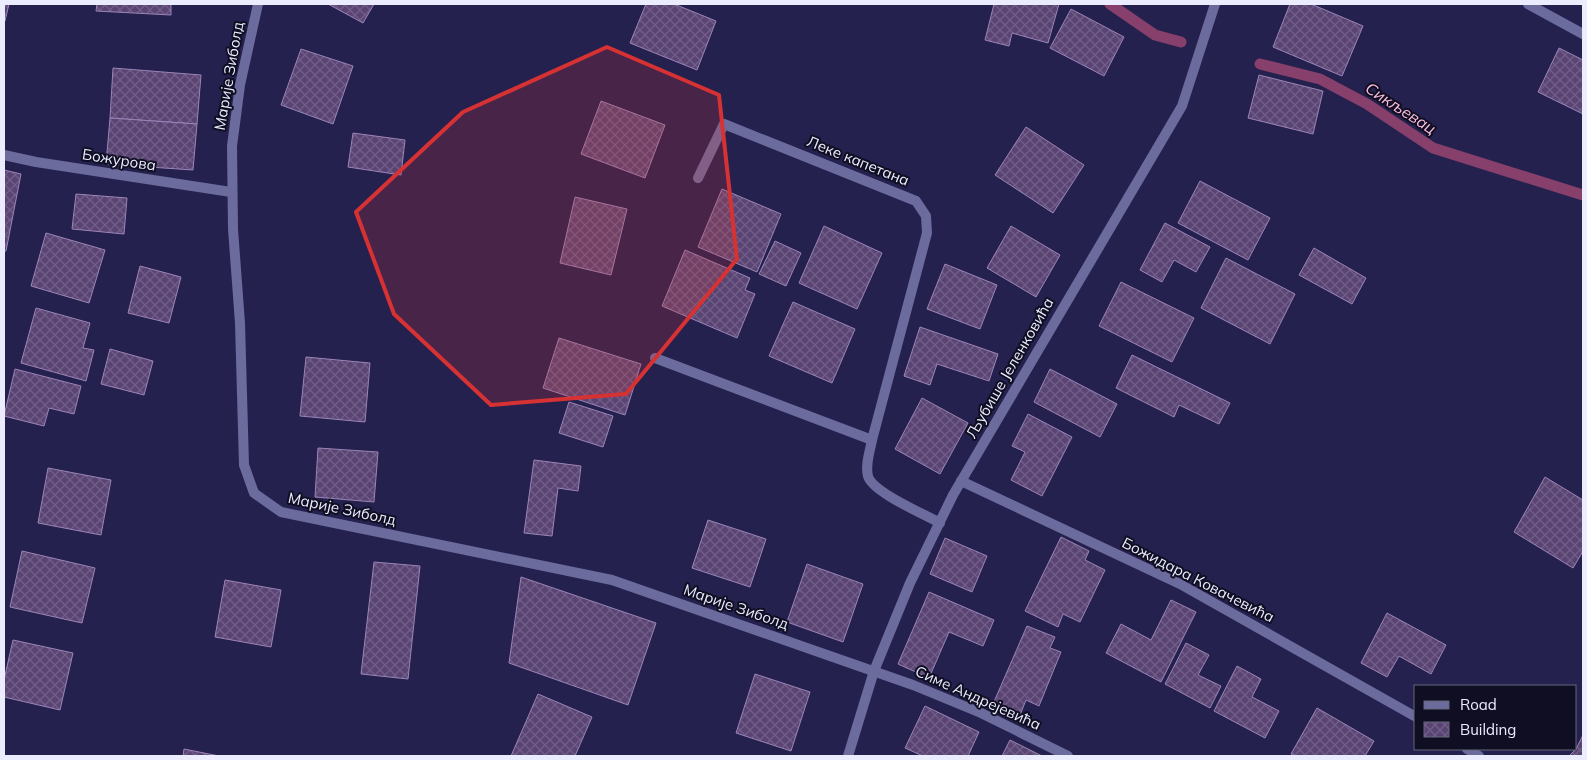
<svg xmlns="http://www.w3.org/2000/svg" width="1587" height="760" viewBox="0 0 1587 760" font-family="Mulish,sans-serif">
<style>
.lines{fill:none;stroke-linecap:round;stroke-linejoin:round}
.stream{stroke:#86406b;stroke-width:11}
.building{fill:url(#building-cross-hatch);stroke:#9b84b9}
.street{stroke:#6c6b9d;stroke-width:10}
.marked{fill:#d73233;fill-opacity:0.2;stroke:#d73233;stroke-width:4;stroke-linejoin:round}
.labels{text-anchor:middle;stroke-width:4;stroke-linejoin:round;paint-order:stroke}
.street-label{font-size:15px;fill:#ebecfe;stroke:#0f0e22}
.water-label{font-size:16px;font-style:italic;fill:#fdbee1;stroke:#0f0e22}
</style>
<defs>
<pattern id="building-cross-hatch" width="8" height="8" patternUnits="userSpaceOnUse" patternTransform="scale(1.25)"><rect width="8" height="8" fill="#5a4473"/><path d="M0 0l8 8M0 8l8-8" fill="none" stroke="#725f88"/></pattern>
</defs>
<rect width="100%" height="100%" fill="#25214e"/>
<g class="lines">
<!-- stream -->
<g class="stream">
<polyline points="1110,4 1155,35 1181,42"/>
<polyline points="1260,64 1320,79 1367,104 1433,148 1583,195"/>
</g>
</g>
<!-- building -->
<g class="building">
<polygon points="4,4 9,4 5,21 4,20"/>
<polygon points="97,4 171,4 171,15 96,11"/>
<polygon points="328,4 374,4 363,23"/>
<polygon points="646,4 674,4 716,21 697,70 630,43"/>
<polygon points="994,4 1059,4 1048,43 1012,33 1009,46 985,40"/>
<polygon points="1290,4 1311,4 1363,26 1342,76 1273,47"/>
<polygon points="1071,9 1124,37 1104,76 1050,48"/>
<polygon points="1559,48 1583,60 1583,114 1538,92"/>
<polygon points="301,49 353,66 333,124 281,105"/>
<polygon points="113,68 201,75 197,124 110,118"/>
<polygon points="1259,75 1323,91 1313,134 1248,118"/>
<polygon points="601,101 665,125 645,178 581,154"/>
<polygon points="110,118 197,124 193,170 106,164"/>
<polygon points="1026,127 1084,165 1053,213 995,175"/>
<polygon points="353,133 405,140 401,175 348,167"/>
<polygon points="4,170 21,174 6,251 4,251"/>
<polygon points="1200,181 1270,218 1248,260 1178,223"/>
<polygon points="722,189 781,214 757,272 698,247"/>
<polygon points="76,194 127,198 124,234 72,229"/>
<polygon points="575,197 627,209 611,275 560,263"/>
<polygon points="1165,223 1210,247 1196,272 1174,260 1162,282 1140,270"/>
<polygon points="824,226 882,253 857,309 799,283"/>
<polygon points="1011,226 1060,255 1036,297 987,268"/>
<polygon points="46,233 105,250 89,303 31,286"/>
<polygon points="775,241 801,253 786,286 759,274"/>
<polygon points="1314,248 1366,278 1352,304 1299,275"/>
<polygon points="685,250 750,278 745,290 755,294 737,338 662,306"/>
<polygon points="1226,258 1295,294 1270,344 1201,308"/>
<polygon points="945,264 997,285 980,329 927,309"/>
<polygon points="140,266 181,277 169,323 128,313"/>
<polygon points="1121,282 1194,318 1172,362 1099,326"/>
<polygon points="793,302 855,329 832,383 769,356"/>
<polygon points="36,308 90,323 83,348 94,350 86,381 21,363"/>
<polygon points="920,327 998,354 989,381 937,364 930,385 904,376"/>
<polygon points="559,338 641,364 625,415 543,388"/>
<polygon points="110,349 153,361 144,395 101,384"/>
<polygon points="1132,355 1230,403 1219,424 1179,405 1174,417 1116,388"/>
<polygon points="306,357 370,363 365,422 300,416"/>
<polygon points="15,369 81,386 74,414 49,408 44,426 4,416"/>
<polygon points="1050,369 1117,404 1100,437 1034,402"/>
<polygon points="922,398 968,423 940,474 895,449"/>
<polygon points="569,402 613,416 603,447 559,433"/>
<polygon points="1028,414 1072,437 1042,496 1011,480 1025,452 1012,446"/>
<polygon points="318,448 378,452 374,502 315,497"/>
<polygon points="534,460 581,466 578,491 558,488 552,536 524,533"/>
<polygon points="48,468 111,480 101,535 38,523"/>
<polygon points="1545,477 1583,500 1583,551 1573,568 1514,532"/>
<polygon points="708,520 766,539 750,587 692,568"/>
<polygon points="1061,537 1089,551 1085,560 1105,570 1080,622 1063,614 1058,627 1025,611"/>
<polygon points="945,538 987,556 972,592 930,574"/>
<polygon points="22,551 95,568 82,623 10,607"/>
<polygon points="374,562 420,566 408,679 361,674"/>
<polygon points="807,564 863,584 843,642 787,622"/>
<polygon points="521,577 656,623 628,705 509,663"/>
<polygon points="225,580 281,590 271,647 215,637"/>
<polygon points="929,592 994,620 983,646 949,632 929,678 898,664"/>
<polygon points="1171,600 1196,612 1161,682 1106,653 1121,624 1151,640"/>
<polygon points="1387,613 1446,645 1431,674 1399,656 1387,677 1361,663"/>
<polygon points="1027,626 1055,637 1050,648 1061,652 1039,706 1026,700 1020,715 993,704"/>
<polygon points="13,640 73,653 60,710 4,697 4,680"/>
<polygon points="1186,643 1209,655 1198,675 1221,686 1210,708 1165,684"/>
<polygon points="1237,666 1261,679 1252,697 1279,711 1265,738 1214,711"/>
<polygon points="755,674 810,692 791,751 736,733"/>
<polygon points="538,694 592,717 575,756 511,756"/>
<polygon points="925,706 979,732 968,756 923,756 905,748"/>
<polygon points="1317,708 1374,741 1365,756 1295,756 1291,754"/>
<polygon points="1583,735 1583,756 1569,756 1576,749"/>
<polygon points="1010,740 1042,756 1002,756"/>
<polygon points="184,749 219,756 183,756"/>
</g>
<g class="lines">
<!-- street -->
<g class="street">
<polyline points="258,4 240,85 232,146 233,229 240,323 244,465 254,493 281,512 612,580 913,685 981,713 1068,756"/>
<polyline points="1528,4 1583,34"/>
<polyline points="4,155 36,162 231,192"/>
<path d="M 698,178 L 724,124 L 916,201 L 926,216 L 927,233 L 872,440 C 870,451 865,465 868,476 C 872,492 924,514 940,523"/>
<polyline points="655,358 872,440"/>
<polyline points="961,481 1180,584 1416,717"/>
<polyline points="1467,749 1479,756"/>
<polyline points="848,756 874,671 910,583 953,495 1182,106 1215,4"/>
</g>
</g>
<!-- marked area -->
<path class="marked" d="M 607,47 L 719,95 L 737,259 L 626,394 L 491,405 L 394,314 L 356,212 L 463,112 Z"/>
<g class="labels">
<!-- street labels -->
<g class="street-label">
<text transform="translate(229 76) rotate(-80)" y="5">Марије Зиболд</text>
<text transform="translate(119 160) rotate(9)" y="5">Божурова</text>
<text transform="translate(858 161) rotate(22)" y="5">Леке капетана</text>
<text transform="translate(1010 368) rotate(-60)" y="5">Љубише Јеленковића</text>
<text transform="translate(342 509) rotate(12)" y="5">Марије Зиболд</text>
<text transform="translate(1198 580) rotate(27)" y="5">Божидара Ковачевића</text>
<text transform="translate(736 607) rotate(19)" y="5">Марије Зиболд</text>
<text transform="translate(978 698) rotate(24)" y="5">Симе Андрејевића</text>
</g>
<!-- water labels -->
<g class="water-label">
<text transform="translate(1401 108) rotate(33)" y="6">Сикљевац</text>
</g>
</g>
<!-- border -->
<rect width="1587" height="760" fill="none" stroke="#ebecfe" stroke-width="10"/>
<!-- legend -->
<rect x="1414" y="685" width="162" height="65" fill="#0f0e22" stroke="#67677a"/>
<rect x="1424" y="701" width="25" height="8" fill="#6c6b9d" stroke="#67677a"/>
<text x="1460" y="710" font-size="15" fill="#ebecfe">Road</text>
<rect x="1424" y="722" width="25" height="15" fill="url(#building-cross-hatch)" stroke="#67677a"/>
<text x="1460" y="735" font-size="15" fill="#ebecfe">Building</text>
</svg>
